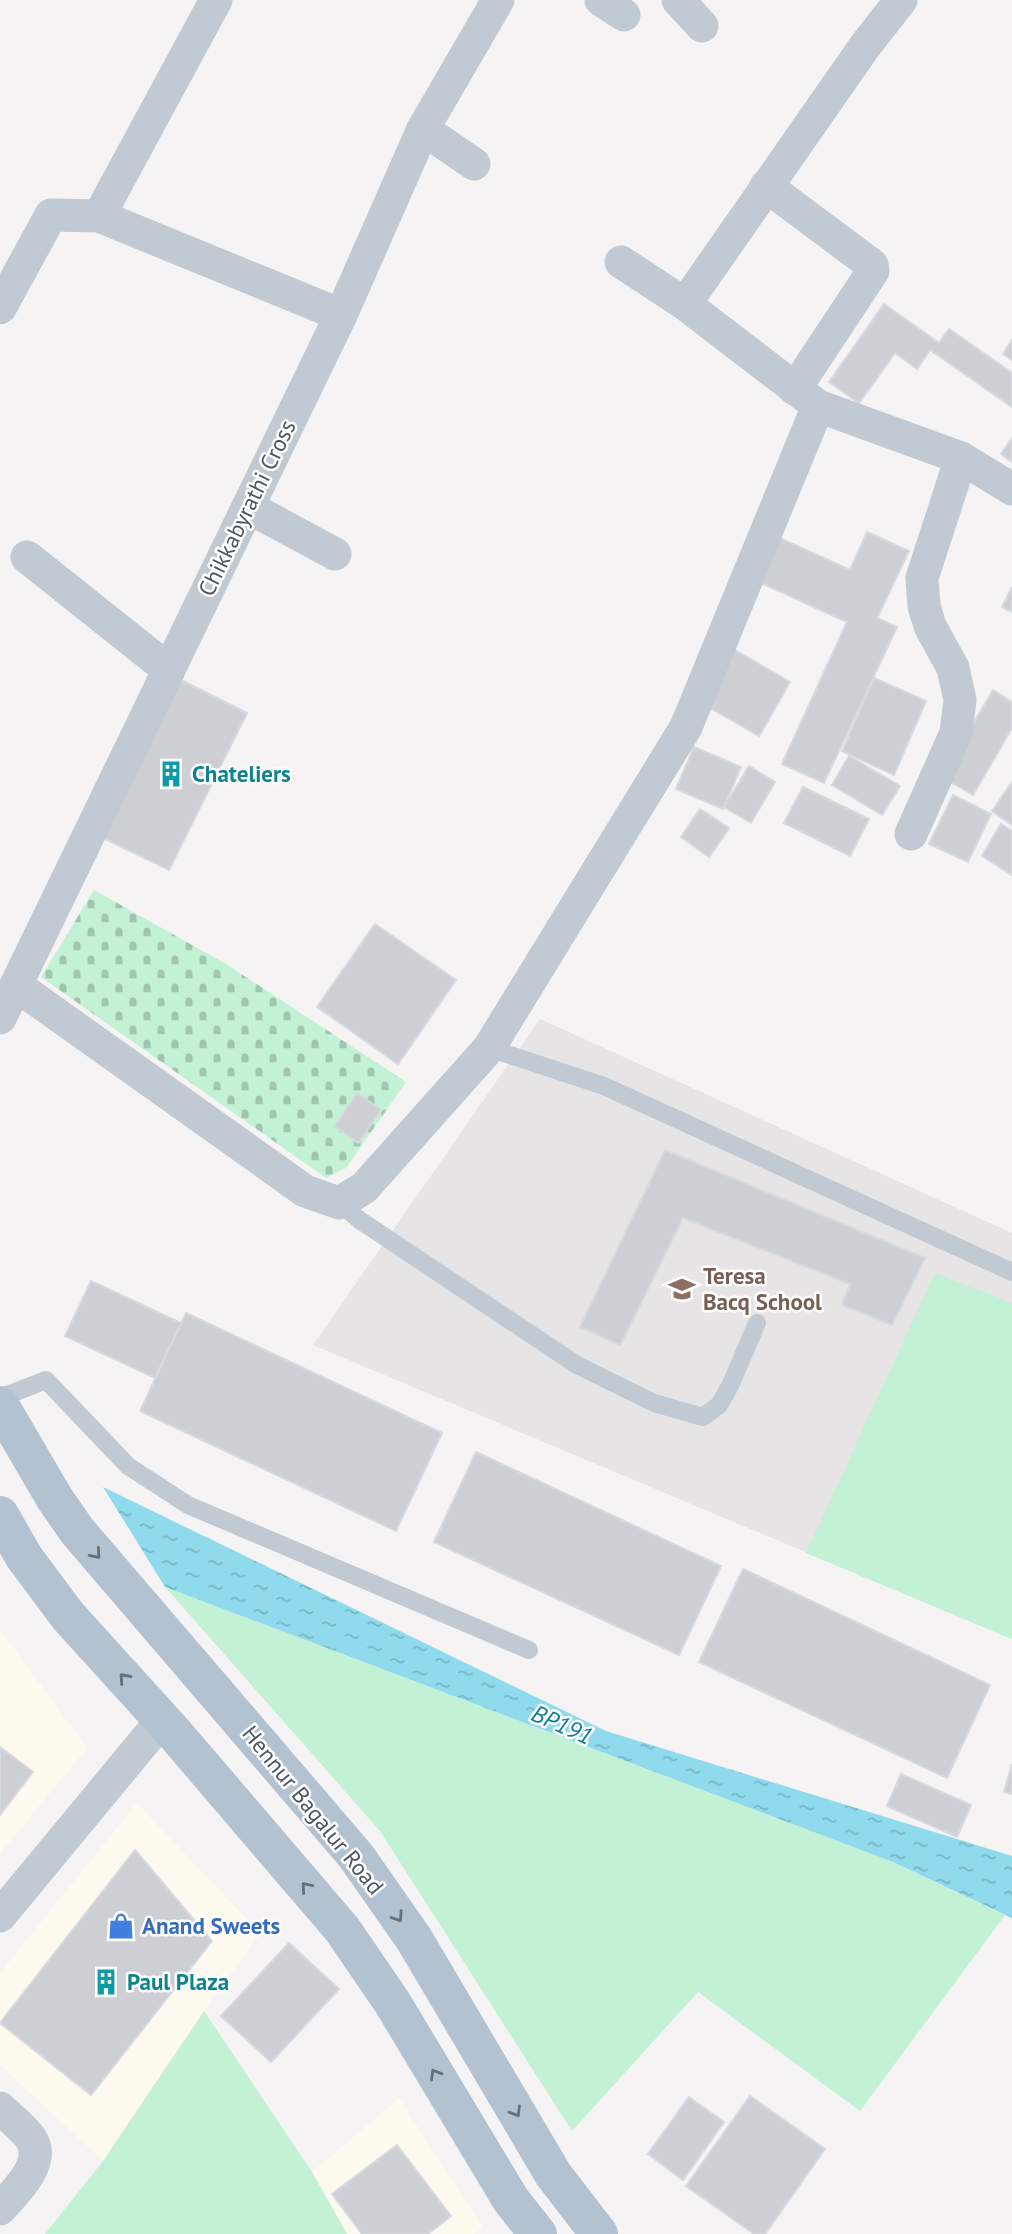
<svg xmlns="http://www.w3.org/2000/svg" width="1012" height="2234" viewBox="0 0 1012 2234" font-family="'PT Sans',sans-serif">
<style>
.commercial{fill:#fdf9ef}
.education{fill:#e6e4e5}
.green{fill:#c3f1d5}
.cemetery{fill:url(#cemetery-stones)}
.water{fill:url(#water-ripples)}
.building{fill:#cdcfd5;stroke:#d7d9de;stroke-width:2}
.lines{fill:none;stroke-linecap:round;stroke-linejoin:round}
.lane{stroke:#c1cad2;stroke-width:18}
.street{stroke:#c1cad2;stroke-width:33}
.primary{stroke:#b3c2d1;stroke-width:38}
.oneway{stroke:#64717d}
.labels{text-anchor:middle;stroke-width:5;stroke-linejoin:round;paint-order:stroke}
.street-label{font-size:23px;fill:#4a5661;stroke:#fff}
.culture-label{font-size:23px;font-weight:bold;fill:#0d838f;stroke:#fff;text-anchor:start}
.education-label{font-size:23px;font-weight:bold;fill:#785e54;stroke:#fff;text-anchor:start}
.shop-label{font-size:23px;font-weight:bold;fill:#366cbe;stroke:#fff;text-anchor:start}
.water-label{font-size:24px;font-style:italic;fill:#0c7c9b;stroke:#fff}
</style>
<defs>
<pattern id="cemetery-stones" width="16" height="16" patternUnits="userSpaceOnUse" patternTransform="scale(1.75)"><rect width="16" height="16" fill="#c3f1d5"/><path d="M2 7V4a2 2 0 0 1 4 0v3zM10 15v-3a2 2 0 0 1 4 0v3z" fill="#a0c6b0"/></pattern>
<pattern id="water-ripples" width="26" height="14" patternUnits="userSpaceOnUse" patternTransform="scale(1.75)"><rect width="26" height="14" fill="#90daee"/><path d="M2 4q2-2 4 0t4 0M15 11q2-2 4 0t4 0" fill="none" stroke="#78b4c4"/></pattern>
</defs>
<rect width="100%" height="100%" fill="#f5f3f3"/>
<!-- commercial -->
<g class="commercial">
<polygon points="0,1629 87,1748 0,1854"/>
<polygon points="137,1803 260,1933 204,2011 103,2161 0,2065 0,1973"/>
<polygon points="399,2098 483,2227 475,2234 347,2234 312,2172"/>
</g>
<!-- education -->
<polygon class="education" points="540,1019 1012,1233 1012,1639 313,1345"/>
<!-- green -->
<g class="green">
<polygon points="935,1273 1012,1303 1012,1639 806,1553"/>
<polygon points="165,1587 893,1862 1005,1915 860,2111 698,1992 572,2131 380,1831"/>
<polygon points="204,2011 312,2172 347,2234 45,2234 103,2161"/>
</g>
<!-- cemetery -->
<polygon class="cemetery" points="94,890 226,964 406,1082 346,1168 326,1178 41,977"/>
<!-- water -->
<polygon class="water" points="103,1487 606,1731 1012,1856 1012,1918 893,1862 165,1587"/>
<!-- building -->
<g class="building">
<polygon points="884,304 939,343 949,329 1012,373 1012,407 930,350 917,369 895,353 859,403 829,382"/>
<polygon points="1012,340 1012,360 1003,354"/>
<polygon points="1012,438 1012,462 1001,454"/>
<polygon points="867,532 909,551 877,618 897,627 824,783 782,764 847,622 759,582 780,538 850,570"/>
<polygon points="1012,587 1012,612 1002,607"/>
<polygon points="735,650 790,682 759,736 703,704"/>
<polygon points="173,676 247,713 169,870 95,834"/>
<polygon points="874,678 926,701 894,775 842,751"/>
<polygon points="993,690 1012,702 1012,728 973,795 942,777"/>
<polygon points="694,747 741,767 723,809 676,789"/>
<polygon points="849,756 900,786 882,815 832,785"/>
<polygon points="749,766 775,782 751,823 724,807"/>
<polygon points="1012,782 1012,825 992,811"/>
<polygon points="803,787 869,819 850,856 784,823"/>
<polygon points="953,795 991,814 968,862 929,844"/>
<polygon points="700,809 729,828 709,857 681,837"/>
<polygon points="1001,824 1012,831 1012,875 982,856"/>
<polygon points="375,924 456,980 398,1064 317,1007"/>
<polygon points="357,1093 381,1110 358,1143 335,1126"/>
<polygon points="665,1150 925,1258 892,1325 842,1305 850,1284 683,1218 620,1345 580,1327"/>
<polygon points="91,1281 181,1323 155,1378 65,1336"/>
<polygon points="186,1313 442,1433 396,1531 140,1411"/>
<polygon points="476,1452 721,1566 679,1655 434,1542"/>
<polygon points="743,1569 990,1685 947,1778 699,1662"/>
<polygon points="0,1747 33,1772 0,1815"/>
<polygon points="1012,1764 1012,1794 1004,1792"/>
<polygon points="901,1774 971,1805 957,1837 887,1806"/>
<polygon points="135,1850 212,1941 91,2095 0,2023"/>
<polygon points="289,1943 339,1989 271,2062 221,2016"/>
<polygon points="750,2096 825,2149 765,2234 754,2234 686,2186"/>
<polygon points="689,2097 724,2122 683,2180 648,2154"/>
<polygon points="397,2145 451,2216 428,2234 362,2234 332,2194"/>
</g>
<g class="lines">
<!-- lane -->
<g class="lane">
<polyline points="489,1048 604,1086 1012,1272"/>
<polyline points="339,1203 361,1221 577,1365 654,1403 703,1417 719,1405 730,1386 757,1323"/>
<polyline points="0,1398 46,1380 128,1466 188,1505 529,1650"/>
</g>
<!-- street -->
<g class="street">
<polyline points="601,0 624,15"/>
<polyline points="678,0 702,26"/>
<polyline points="423,129 474,164"/>
<polyline points="766,186 872,265 873,271 795,389"/>
<polyline points="99,216 216,0"/>
<polyline points="621,262 685,304"/>
<polyline points="0,308 51,215 99,216 341,315"/>
<polyline points="818,406 685,304 865,46 901,0"/>
<polyline points="248,507 335,554"/>
<polyline points="27,557 169,670"/>
<polyline points="911,834 956,733 960,700 953,668 930,626 924,606 922,578 961,458"/>
<polyline points="17,986 305,1191 339,1203 364,1188 489,1048 686,727 818,406 961,458 1012,489"/>
<polyline points="0,1018 341,315 423,129 498,0"/>
<polyline points="0,1916 162,1720"/>
<path d="M 0,2108 C 10,2118 24,2128 31,2139 C 47,2163 14,2193 0,2209"/>
</g>
<!-- primary -->
<g class="primary">
<polyline points="0,1405 55,1499 78,1532 356,1856 414,1939 553,2174 599,2234"/>
<polyline points="0,1515 24,1557 68,1616 176,1735 342,1929 392,2002 511,2200 538,2234"/>
</g>
</g>
<!-- one-way arrows -->
<defs><path id="oneway-chevron" d="M-2-3.5L2.5 0L-2 3.5" fill="none" stroke-width="1.6" stroke-linecap="round" stroke-linejoin="round" transform="scale(1.75)"/></defs>
<g class="oneway">
<use href="#oneway-chevron" transform="translate(96 1554) rotate(49)"/>
<use href="#oneway-chevron" transform="translate(124 1678) rotate(-132)"/>
<use href="#oneway-chevron" transform="translate(306 1887) rotate(-131)"/>
<use href="#oneway-chevron" transform="translate(398 1917) rotate(56)"/>
<use href="#oneway-chevron" transform="translate(435 2074) rotate(-121)"/>
<use href="#oneway-chevron" transform="translate(516 2112) rotate(59)"/>
</g>
<!-- icons -->
<defs>
<g id="building-bare" transform="scale(2.1)"><path d="M-4-6H4V6H1V3H-1V6H-4ZM-2.5-4.3h1.7v1.8h-1.7ZM.8-4.3h1.7v1.8H.8ZM-2.5-1h1.7V.8h-1.7ZM.8-1h1.7V.8H.8Z" fill="#0f9aa8" stroke="#fff" stroke-width="2.5" paint-order="stroke"/></g>
<g id="school-bare" transform="scale(2.1)"><path d="M0-5L7-2L0 1L-7-2ZM-4 1L0 2.5L4 1V4Q0 6-4 4Z" fill="#8d6e63" stroke="#fff" stroke-width="2.5" paint-order="stroke"/></g>
<g id="shop-bare" transform="scale(2.1)"><path d="M-5-2.5h2.3a2.7 3.5 0 0 1 5.4 0H5L5.5 6h-11ZM-1.5-2.5h3a1.5 2.3 0 0 0-3 0Z" fill="#3f7fe0" stroke="#fff" stroke-width="2.5" paint-order="stroke"/></g>
</defs>
<g fill-rule="evenodd">
<use href="#building-bare" x="171" y="774"/>
<use href="#school-bare" x="682" y="1289"/>
<use href="#shop-bare" x="121" y="1926"/>
<use href="#building-bare" x="106" y="1982"/>
</g>
<g class="labels">
<!-- street labels -->
<g class="street-label">
<text transform="translate(247 508) rotate(-64)" y="8">Chikkabyrathi Cross</text>
<text transform="translate(313 1810) rotate(51)" y="8">Hennur Bagalur Road</text>
</g>
<!-- culture labels -->
<g class="culture-label">
<text x="192" y="782">Chateliers</text>
<text x="127" y="1990">Paul Plaza</text>
</g>
<!-- education labels -->
<g class="education-label">
<text x="703" y="1284">Teresa<tspan x="703" dy="26">Bacq School</tspan></text>
</g>
<!-- shop labels -->
<g class="shop-label">
<text x="142" y="1934">Anand Sweets</text>
</g>
<!-- water labels -->
<g class="water-label">
<text transform="translate(562 1725) rotate(24)" y="8">BP191</text>
</g>
</g>
</svg>
